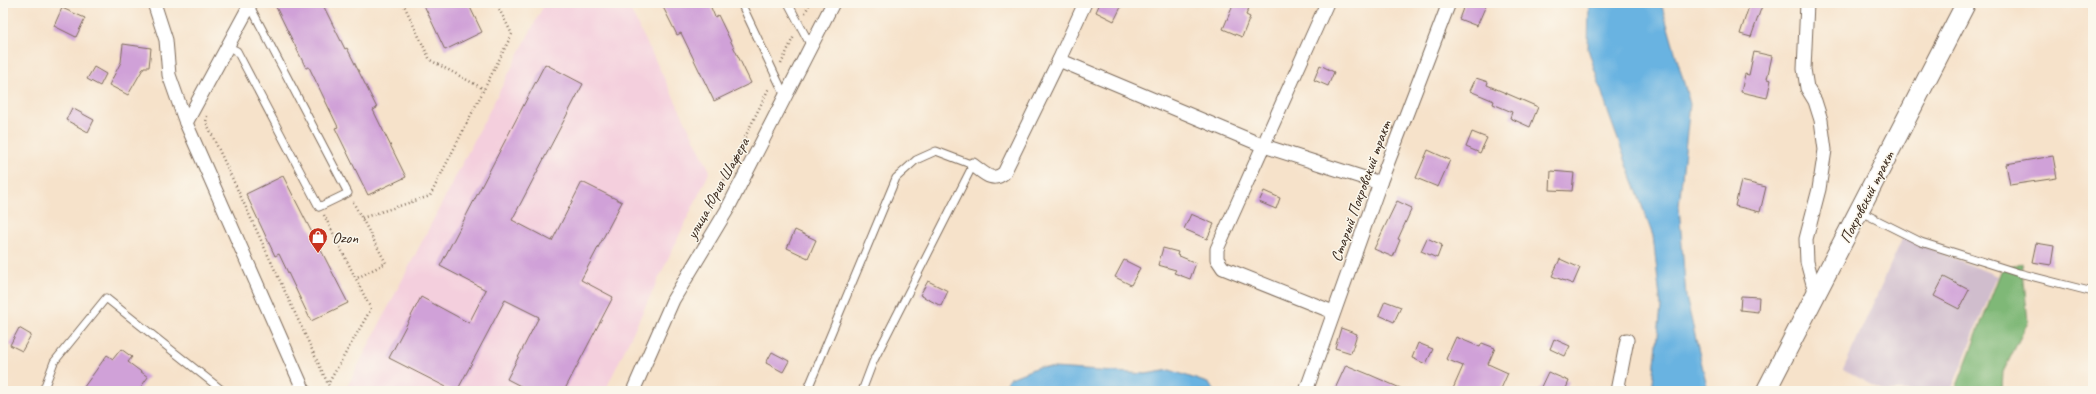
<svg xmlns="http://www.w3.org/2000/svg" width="2096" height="394" viewBox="0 0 2096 394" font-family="Caveat,sans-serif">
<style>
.built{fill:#f4cfdd}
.industrial{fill:#d0bdcd}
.forest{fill:#7fb877;stroke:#5d714a}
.water{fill:#69b3e1;stroke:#526e80}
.building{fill:#d0a1d8}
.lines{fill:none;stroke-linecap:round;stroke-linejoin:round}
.lane-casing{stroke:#7c6a5a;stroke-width:9}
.street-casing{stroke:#7c6a5a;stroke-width:15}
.secondary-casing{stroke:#7c6a5a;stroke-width:21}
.path{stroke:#7c6a5a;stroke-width:2.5;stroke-dasharray:1 3;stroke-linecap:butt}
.lane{stroke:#fff;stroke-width:7}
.street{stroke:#fff;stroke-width:13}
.secondary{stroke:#fff;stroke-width:19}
.labels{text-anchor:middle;stroke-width:3;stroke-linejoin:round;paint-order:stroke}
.street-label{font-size:16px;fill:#3b2a1e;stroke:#fbf7ec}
.poi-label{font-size:16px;fill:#3b2a1e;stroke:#fbf7ec;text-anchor:start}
</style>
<rect width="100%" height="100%" fill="#fbf7ec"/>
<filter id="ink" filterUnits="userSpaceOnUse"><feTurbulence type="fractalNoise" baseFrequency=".025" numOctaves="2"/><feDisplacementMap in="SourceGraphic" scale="8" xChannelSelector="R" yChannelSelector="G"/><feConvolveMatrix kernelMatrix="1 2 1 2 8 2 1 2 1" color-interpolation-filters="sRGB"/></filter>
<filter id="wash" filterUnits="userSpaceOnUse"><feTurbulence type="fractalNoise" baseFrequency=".012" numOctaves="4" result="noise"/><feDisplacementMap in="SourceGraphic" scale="16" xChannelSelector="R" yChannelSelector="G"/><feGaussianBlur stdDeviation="0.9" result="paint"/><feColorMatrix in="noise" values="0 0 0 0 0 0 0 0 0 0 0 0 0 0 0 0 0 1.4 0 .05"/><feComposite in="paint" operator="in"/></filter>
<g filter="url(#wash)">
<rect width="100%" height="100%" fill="#f6e2ca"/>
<!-- built -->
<polygon class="built" points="545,3 627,3 710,171 605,391 345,391"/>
<!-- industrial -->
<polygon class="industrial" points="1903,237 1997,276 1951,391 1883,391 1843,370"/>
<!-- forest -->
<polygon class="forest" points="2022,262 2028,322 2003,372 2002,391 1955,391 2001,271"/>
<!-- water -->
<g class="water">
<polygon points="1589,3 1661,3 1690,104 1679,206 1686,297 1707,386 1706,391 1652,391 1661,307 1653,236 1609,115 1588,49"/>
<polygon points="1038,367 1146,374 1170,370 1210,384 1214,391 1006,391 1008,379"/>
</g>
<g id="blocks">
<!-- building -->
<g class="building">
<polygon points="274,3 322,3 345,49 347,48 377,108 373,110 406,177 368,195 335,128 338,127 309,67 306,68"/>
<polygon points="423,3 468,3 482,32 445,50"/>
<polygon points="661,3 709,3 715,17 718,15 751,83 714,101 681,33 677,35"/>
<polygon points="1100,3 1123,3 1114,21 1096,12"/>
<polygon points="1234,3 1251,3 1246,15 1250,17 1242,37 1223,29"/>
<polygon points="1465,3 1487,3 1477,26 1459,19"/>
<polygon points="1750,3 1763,3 1751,37 1740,34"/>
<polygon points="62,8 85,18 76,37 54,26"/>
<polygon points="123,44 151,48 149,67 144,67 128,95 109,85 121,62"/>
<polygon points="1754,52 1772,56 1767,79 1771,80 1767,98 1741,92 1745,74 1749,75"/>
<polygon points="545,64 583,84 512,220 552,241 582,182 622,202 581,280 613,297 564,391 530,391 507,379 539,317 505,300 457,391 454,391 389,358 421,297 469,323 486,290 440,266"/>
<polygon points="1320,65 1334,72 1328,86 1314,80"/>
<polygon points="94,67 106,74 100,86 87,79"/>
<polygon points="1476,78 1488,82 1487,85 1538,107 1530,127 1510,118 1512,112 1493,104 1494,101 1470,91"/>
<polygon points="72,108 94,120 88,132 66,120"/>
<polygon points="1472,132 1487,138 1480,153 1466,147"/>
<polygon points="1428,150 1450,160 1438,187 1416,178"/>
<polygon points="2053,156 2057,178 2010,185 2006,164"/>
<polygon points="1551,171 1574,173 1572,191 1550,190"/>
<polygon points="283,176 348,303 311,321 279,254 275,256 246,194"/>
<polygon points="1741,181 1766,187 1760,212 1735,206"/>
<polygon points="1264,191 1280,198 1276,209 1259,202"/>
<polygon points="1397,201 1412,208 1398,239 1400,240 1393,257 1374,249"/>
<polygon points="1191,214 1214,224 1207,239 1184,229"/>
<polygon points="795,230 816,240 808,258 787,248"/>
<polygon points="1427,238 1442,245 1437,258 1421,251"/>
<polygon points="2036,243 2054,246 2051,265 2032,262"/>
<polygon points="1163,248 1178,252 1177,255 1196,263 1190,279 1174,273 1176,270 1158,265"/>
<polygon points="1560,259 1580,268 1573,284 1552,276"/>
<polygon points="1124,260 1140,268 1131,285 1115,277"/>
<polygon points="1944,277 1969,290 1959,309 1934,296"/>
<polygon points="928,281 948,291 941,306 920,295"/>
<polygon points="1741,296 1759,297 1758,312 1740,310"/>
<polygon points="1385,301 1401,307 1394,322 1379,315"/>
<polygon points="19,328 31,335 22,351 10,345"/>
<polygon points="1341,328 1357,334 1351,353 1335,348"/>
<polygon points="1456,337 1480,347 1482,343 1495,348 1488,364 1508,373 1500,391 1452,391 1463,366 1446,359"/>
<polygon points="1554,339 1570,346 1565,356 1550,349"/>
<polygon points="1418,343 1433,349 1426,364 1412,358"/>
<polygon points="121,349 132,357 128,362 148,377 138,391 81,391 107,355 113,359"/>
<polygon points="772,352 789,361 783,372 766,363"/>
<polygon points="1346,365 1368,374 1407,391 1334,391"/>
<polygon points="1548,372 1569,381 1565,391 1539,391"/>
</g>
</g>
</g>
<g filter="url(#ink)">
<use href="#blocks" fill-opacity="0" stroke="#7c6a5a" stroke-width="1"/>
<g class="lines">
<!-- lane casing -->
<g class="lane-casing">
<g id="lane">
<polyline points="741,3 785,96"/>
<polyline points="788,3 811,46"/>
<polyline points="227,46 237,51 319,207 348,193 250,6"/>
<polyline points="1859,211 1921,242 2019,273 2093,292"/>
<polyline points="43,391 54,362 106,298 223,391"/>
<polyline points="807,391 896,178 916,160 936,151 973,165 873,362 862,391"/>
</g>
</g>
<!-- street casing -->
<g class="street-casing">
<g id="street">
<polyline points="154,3 166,40 169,75 186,123 304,391"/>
<polyline points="1085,3 1059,60 1264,146 1380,183"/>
<polyline points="1327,3 1217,249 1217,259 1223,268 1333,312"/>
<polyline points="1807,3 1804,69 1807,88 1815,101 1821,120 1825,150 1819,189 1806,239 1807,262 1816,295"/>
<polyline points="186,123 251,3"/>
<path d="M 973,165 C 984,173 992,183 1004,173 L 1059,60"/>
<polyline points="633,391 673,300 727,210 833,3"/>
<polyline points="1306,391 1380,183 1449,3"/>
<polyline points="1617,391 1627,340"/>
</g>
</g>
<!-- secondary casing -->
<g class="secondary-casing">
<polyline id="secondary" points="1766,391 1966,3"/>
</g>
<!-- path -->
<g class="path">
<polyline points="403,3 430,60 484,89"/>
<polyline points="805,13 810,3"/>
<polyline points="781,64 794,36"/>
<polyline points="207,116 206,122 328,384"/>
<polyline points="353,202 386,263 357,278"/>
<polyline points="710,209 769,88"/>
<polyline points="324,215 371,309 328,384 331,391"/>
<polyline points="362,218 430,196 512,34 496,3"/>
</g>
<!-- lane -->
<use href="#lane" class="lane"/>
<!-- street -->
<use href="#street" class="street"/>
<!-- secondary -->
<use href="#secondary" class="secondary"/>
</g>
</g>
<!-- icons -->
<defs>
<g id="shop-pin" transform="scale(1)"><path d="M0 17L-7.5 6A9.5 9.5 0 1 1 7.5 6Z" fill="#c8321e" stroke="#fbf7ec"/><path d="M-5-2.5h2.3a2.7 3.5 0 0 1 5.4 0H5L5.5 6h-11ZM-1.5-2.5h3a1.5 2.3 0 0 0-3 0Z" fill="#fff"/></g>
</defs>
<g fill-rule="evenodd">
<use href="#shop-pin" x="318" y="237"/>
</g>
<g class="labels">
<!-- street labels -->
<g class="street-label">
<text transform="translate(717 188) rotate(-61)" y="6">улица Юрия Шафера</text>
<text transform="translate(1360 191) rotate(-70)" y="6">Старый Покровский тракт</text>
<text transform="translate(1866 197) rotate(-63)" y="6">Покровский тракт</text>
</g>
<!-- poi labels -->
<g class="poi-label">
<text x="332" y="243">Ozon</text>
</g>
</g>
<!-- margin -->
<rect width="2096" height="394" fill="none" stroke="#fbf7ec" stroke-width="16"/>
</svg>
